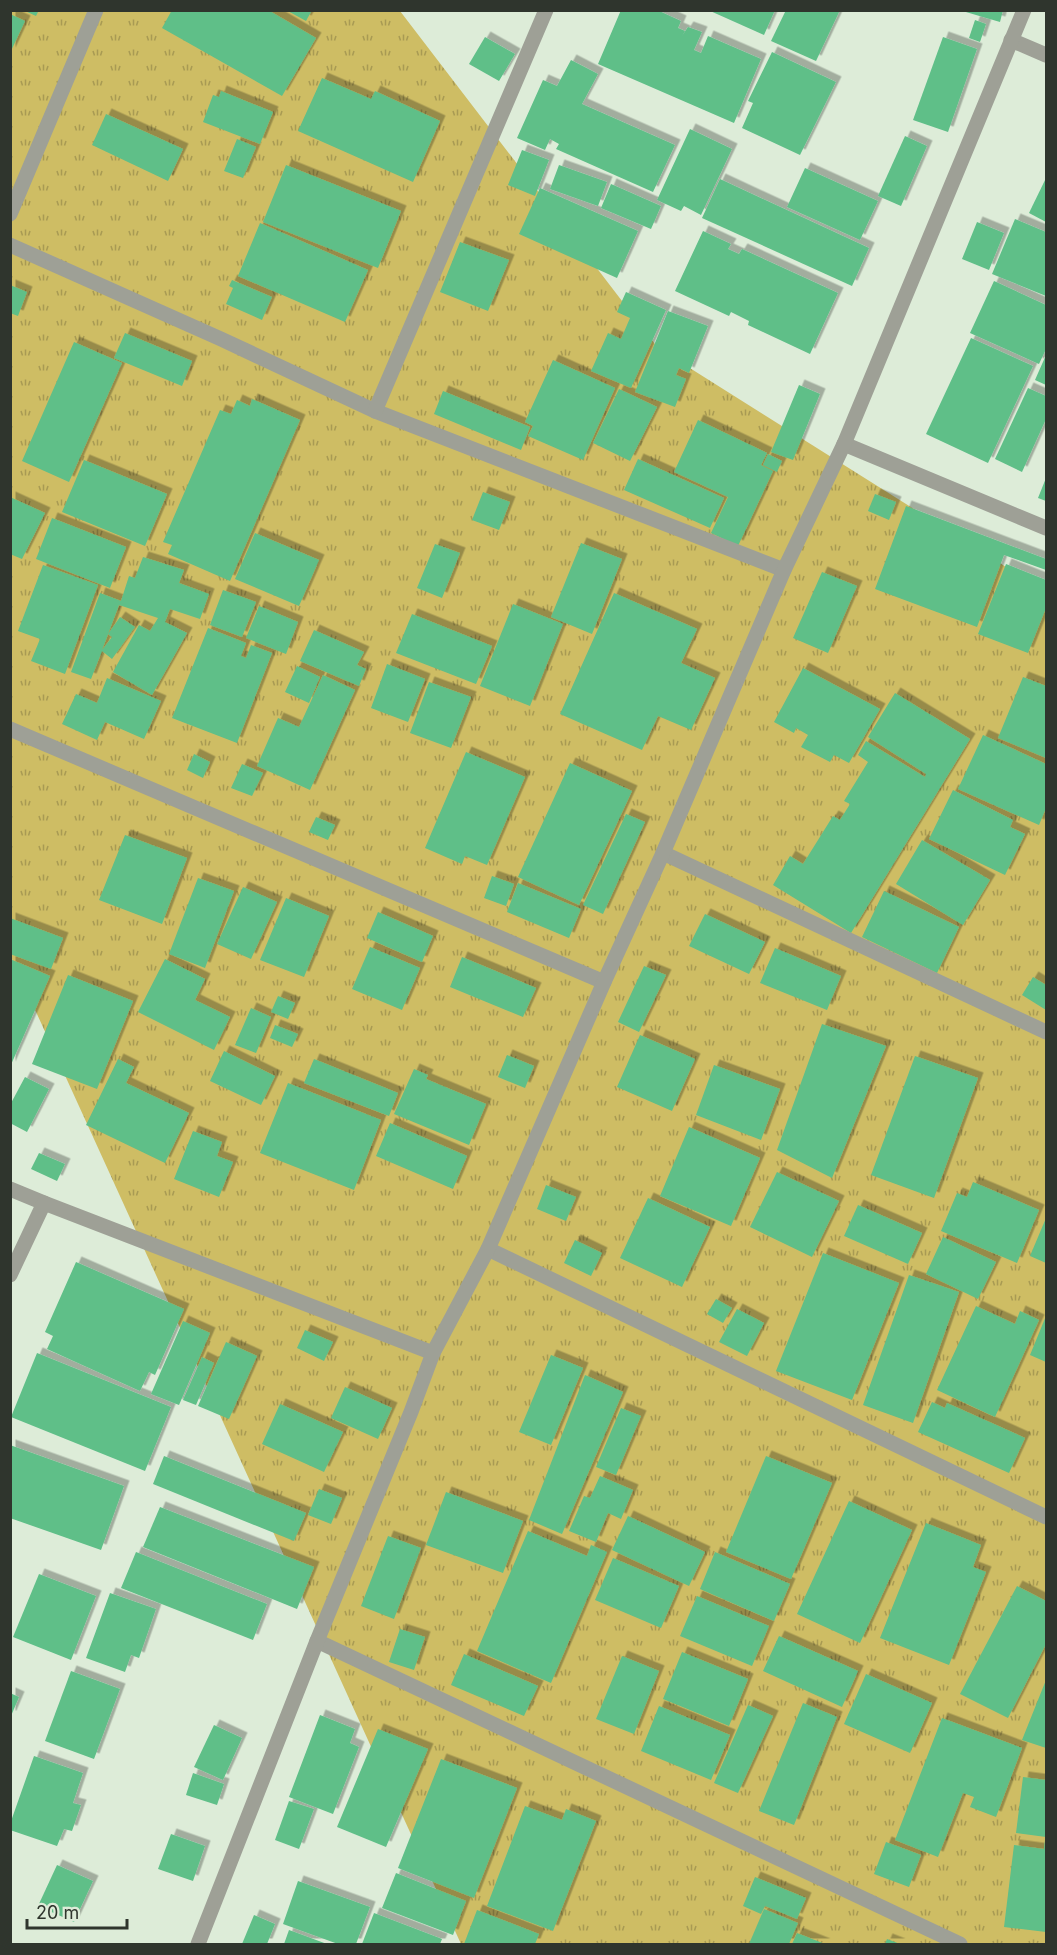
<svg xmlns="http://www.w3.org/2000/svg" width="1057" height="1955" viewBox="0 0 1057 1955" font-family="Inter,sans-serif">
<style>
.grass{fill:url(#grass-tufts)}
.building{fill:#5ebf88;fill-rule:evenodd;filter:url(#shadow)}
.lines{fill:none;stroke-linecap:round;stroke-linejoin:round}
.minor{stroke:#9ea096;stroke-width:15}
</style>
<defs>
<pattern id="grass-tufts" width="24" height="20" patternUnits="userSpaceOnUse" patternTransform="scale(1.5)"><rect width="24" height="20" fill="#cebd64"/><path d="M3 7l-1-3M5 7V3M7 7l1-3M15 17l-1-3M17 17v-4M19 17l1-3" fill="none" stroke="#a89a53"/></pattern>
<filter id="shadow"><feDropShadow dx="5.5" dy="-5.5" stdDeviation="0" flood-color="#0004"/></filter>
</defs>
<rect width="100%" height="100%" fill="#ddecd8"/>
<!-- grass -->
<polygon class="grass" points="10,11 400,11 658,348 1046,592 1046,1944 461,1944 11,957"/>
<!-- building -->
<g class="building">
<polygon points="23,10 39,10 36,16"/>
<polygon points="172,10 268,10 316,38 282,96 162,28"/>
<polygon points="286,10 312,10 306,21"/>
<polygon points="621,10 657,10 681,21 678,28 685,31 682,36 688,27 702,32 694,50 701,53 708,36 761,59 734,123 598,64"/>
<polygon points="708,10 775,10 764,35"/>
<polygon points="786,10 840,10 816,61 771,41"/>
<polygon points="959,10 1003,10 1000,22"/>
<polygon points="10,14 25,21 10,53"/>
<polygon points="975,20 986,24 980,42 969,38"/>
<polygon points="485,37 515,54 499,81 469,64"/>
<polygon points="943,37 977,49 948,132 913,120"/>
<polygon points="772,52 836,82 800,155 742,128 753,103 748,101"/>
<polygon points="571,60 598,74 582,104 675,145 653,192 556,149 559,144 550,139 545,150 517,138 543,80 557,86"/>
<polygon points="322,78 371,99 375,91 440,121 413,182 298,131"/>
<polygon points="221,91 273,112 260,144 203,122 213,95 219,97"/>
<polygon points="106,114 183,149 168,181 92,145"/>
<polygon points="690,129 732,149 701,215 684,206 681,211 657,200"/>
<polygon points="905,136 927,146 901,206 878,196"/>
<polygon points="237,139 256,147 243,178 224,171"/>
<polygon points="522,150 549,160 535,196 508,185"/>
<polygon points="286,165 401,211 378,268 263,222"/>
<polygon points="559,165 607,182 598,206 550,189"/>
<polygon points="805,168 878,201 860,240 787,207"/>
<polygon points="1046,178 1046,222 1029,213"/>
<polygon points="720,179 869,248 852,286 702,218"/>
<polygon points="611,184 661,206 651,229 601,208"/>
<polygon points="540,188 638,231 617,278 519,234"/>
<polygon points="1015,219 1046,232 1046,296 992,274"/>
<polygon points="977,222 1004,233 989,270 962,259"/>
<polygon points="260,223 368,270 345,322 238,276"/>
<polygon points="703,231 731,244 728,249 739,254 742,249 838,293 810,354 748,325 749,321 731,312 729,316 675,291"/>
<polygon points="460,242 509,260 488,311 440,292"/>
<polygon points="232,280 272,297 262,320 226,304 233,288 229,286"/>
<polygon points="994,281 1046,305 1046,349 1039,364 970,333"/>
<polygon points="10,285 27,292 18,316 10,313"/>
<polygon points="626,292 666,310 631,388 591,371 608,333 621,339 630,318 617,312"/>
<polygon points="668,311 708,326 689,373 679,368 676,375 686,379 675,407 635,392"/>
<polygon points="125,333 192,361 182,386 114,358"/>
<polygon points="971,338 1033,366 988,463 926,434"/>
<polygon points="74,342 122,363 69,482 22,461"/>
<polygon points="1046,355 1046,385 1035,380"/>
<polygon points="553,360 615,388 583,460 528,436 533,426 525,422"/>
<polygon points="799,385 820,394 793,460 771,452"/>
<polygon points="1028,388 1046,396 1046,419 1022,472 995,459"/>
<polygon points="619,389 657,407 630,461 593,443"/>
<polygon points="443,391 530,427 521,450 434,414"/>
<polygon points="252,399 300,420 230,581 168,554 172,545 163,542 220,410 231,414 237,400 250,406"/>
<polygon points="698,420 767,453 761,465 773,471 738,546 711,533 728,497 674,472"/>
<polygon points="768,454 782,461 777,472 763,465"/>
<polygon points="638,459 724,498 710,528 624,490"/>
<polygon points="84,460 167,494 145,546 62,512"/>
<polygon points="1046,478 1046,501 1038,498"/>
<polygon points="483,492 510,502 499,530 472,520"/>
<polygon points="875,494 896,502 889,520 868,511"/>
<polygon points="10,497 45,513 22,559 10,554"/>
<polygon points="906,506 1046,559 1046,570 1004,555 977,627 875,589"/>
<polygon points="52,518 126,547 110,588 36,559"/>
<polygon points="255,533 319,560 299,606 235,579"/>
<polygon points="581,543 622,559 592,634 551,617"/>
<polygon points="435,544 460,553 442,598 417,588"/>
<path d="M 143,557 L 184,570 L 179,583 L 209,594 L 200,619 L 170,609 L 165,622 L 187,633 L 152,695 L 113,672 L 139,625 L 150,631 L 158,618 L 119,605 L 108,634 L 120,617 L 135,627 L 112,659 L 102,651 L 91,679 L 71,672 L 100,593 L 121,601 L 129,576 L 135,578 ZM 108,634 L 112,637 L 102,650 L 107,637 Z"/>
<polygon points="1006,564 1046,580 1046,608 1028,653 978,634"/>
<polygon points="43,565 98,585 65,674 31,661 40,639 18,631"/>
<polygon points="822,572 857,586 828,653 793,638"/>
<polygon points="223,590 256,602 242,637 210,625"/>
<polygon points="614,593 697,629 681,663 715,678 691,730 658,716 642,750 560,714"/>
<polygon points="513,604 563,624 530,706 480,686"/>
<polygon points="259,606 298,622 286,654 246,638"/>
<polygon points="412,614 492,646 476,684 396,653"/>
<polygon points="208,628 246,643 241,656 246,658 251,645 272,653 237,743 172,718"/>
<polygon points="314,630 364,652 357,665 366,669 359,686 300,661"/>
<polygon points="387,664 425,679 408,722 371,708"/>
<polygon points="297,666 320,677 309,703 285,692"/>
<polygon points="803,668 880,709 849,763 834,755 830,762 801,747 808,735 796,728 794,733 774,722"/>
<polygon points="323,675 355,690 310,790 257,766 278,718 299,727"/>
<polygon points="1023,677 1046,686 1046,758 998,738"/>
<polygon points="107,678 161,701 144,739 105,722 97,740 62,724 76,694 97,703"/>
<polygon points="429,682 471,697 451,748 410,733"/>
<polygon points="895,693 970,739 851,933 773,885 790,856 803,864 833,816 840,820 850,804 844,801 868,762 858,755 866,741 925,777 926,774 868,737"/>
<polygon points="983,735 1046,764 1046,808 1039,825 958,789"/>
<polygon points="466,752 525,777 487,865 465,856 462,864 425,848"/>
<polygon points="194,754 210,762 203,778 187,770"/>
<polygon points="570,763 632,791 579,905 518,877"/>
<polygon points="242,764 263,773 252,796 231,788"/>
<polygon points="953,790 1013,820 1010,827 1025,834 1005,875 929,839"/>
<polygon points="626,814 645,822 603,914 583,905"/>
<polygon points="316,817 335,825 328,840 309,832"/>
<polygon points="125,835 187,858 162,924 99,900"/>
<polygon points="922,840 990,880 963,925 896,884"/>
<polygon points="492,876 514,884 506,906 484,898"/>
<polygon points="198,878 234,891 205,968 169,954"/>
<polygon points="518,883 581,909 569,938 507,912"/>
<polygon points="243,887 277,902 251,959 217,944"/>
<polygon points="884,891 959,927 937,973 862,937"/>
<polygon points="286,898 329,916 304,977 260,960"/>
<polygon points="378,912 433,936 422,962 367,938"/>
<polygon points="705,914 765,942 749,974 689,946"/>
<polygon points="10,918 63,938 51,969 10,954"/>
<polygon points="370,947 420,968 402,1010 352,989"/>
<polygon points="775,948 841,976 827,1010 760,983"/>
<polygon points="462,957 536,988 523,1017 450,987"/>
<polygon points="10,959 50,976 10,1067"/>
<polygon points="165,959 205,979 195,1000 230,1017 214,1050 138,1012"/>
<polygon points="644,966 666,975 639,1032 618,1022"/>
<polygon points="68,975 133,1001 97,1089 32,1064"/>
<polygon points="1033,977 1046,985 1046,1010 1022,995"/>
<polygon points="278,996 295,1003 288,1019 271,1012"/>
<polygon points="251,1008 271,1017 256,1053 235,1045"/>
<polygon points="822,1024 886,1046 832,1178 777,1150"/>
<polygon points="275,1025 298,1034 292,1047 270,1038"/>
<polygon points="640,1035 695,1059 672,1111 617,1087"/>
<polygon points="224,1051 275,1076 261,1105 210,1081"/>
<polygon points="507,1055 534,1066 525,1088 498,1077"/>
<polygon points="915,1056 978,1078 934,1198 871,1175"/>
<polygon points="118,1059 134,1067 126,1083 189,1113 165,1163 86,1125"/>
<polygon points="314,1059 398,1093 389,1116 304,1083"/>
<polygon points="714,1065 780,1089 761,1140 696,1115"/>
<polygon points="414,1069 428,1075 426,1079 486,1104 469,1145 394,1114"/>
<polygon points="25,1077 49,1089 27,1132 10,1123 10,1105"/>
<polygon points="288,1083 381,1120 354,1190 260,1153"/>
<polygon points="390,1123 467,1156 453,1189 376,1156"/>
<polygon points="689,1127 760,1158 731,1226 660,1196"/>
<polygon points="193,1131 222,1142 217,1156 233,1162 219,1197 174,1179"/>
<polygon points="39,1153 65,1164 57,1181 31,1169"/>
<polygon points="777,1172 839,1201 812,1257 750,1227"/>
<polygon points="973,1182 1039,1210 1017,1263 941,1231 957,1193 967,1197"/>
<polygon points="546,1185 576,1197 566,1221 537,1209"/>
<polygon points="648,1198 710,1227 682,1287 620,1258"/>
<polygon points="858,1205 922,1233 908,1264 844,1236"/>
<polygon points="1046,1218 1046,1263 1030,1256"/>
<polygon points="943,1237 996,1262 978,1299 926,1274"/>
<polygon points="575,1240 602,1253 591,1276 564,1263"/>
<polygon points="823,1253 899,1283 852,1400 776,1371"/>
<polygon points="76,1262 184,1309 155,1375 149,1372 140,1391 47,1349 53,1336 45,1332"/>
<polygon points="909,1275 959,1292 913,1423 863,1405"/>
<polygon points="716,1299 732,1308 723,1323 707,1314"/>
<polygon points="976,1306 1015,1324 1020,1311 1039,1320 995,1417 937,1390"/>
<polygon points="737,1309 764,1323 747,1356 719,1342"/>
<polygon points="1046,1316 1046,1362 1030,1355"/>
<polygon points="183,1321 210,1333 179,1405 151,1394"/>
<polygon points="305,1330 333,1342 324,1361 297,1348"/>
<polygon points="226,1342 257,1356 229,1419 198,1406"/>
<polygon points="37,1353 171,1407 145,1471 11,1417"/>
<polygon points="551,1355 583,1368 551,1445 519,1432"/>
<polygon points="202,1357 214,1363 196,1405 183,1400"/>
<polygon points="585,1375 623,1392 562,1534 529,1520"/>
<polygon points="345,1387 392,1408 378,1439 331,1418"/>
<polygon points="932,1402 945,1408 947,1403 1025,1438 1009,1473 918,1432"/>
<polygon points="280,1404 343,1432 324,1472 262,1444"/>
<polygon points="621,1408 641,1416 616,1475 596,1467"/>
<polygon points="10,1445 124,1486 101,1550 10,1518"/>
<polygon points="164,1456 306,1513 294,1541 153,1484"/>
<polygon points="766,1456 832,1483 791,1579 726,1552"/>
<polygon points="600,1476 633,1490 621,1519 608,1513 596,1542 569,1531 584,1496 590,1498"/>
<polygon points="319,1489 342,1498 331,1524 308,1515"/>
<polygon points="446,1492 523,1521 503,1573 426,1545"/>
<polygon points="849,1501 912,1530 860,1643 797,1614"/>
<polygon points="160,1507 314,1567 297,1609 143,1547"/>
<polygon points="628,1516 705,1552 689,1586 612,1550"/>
<polygon points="926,1523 981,1545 973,1567 986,1572 949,1665 880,1638"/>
<polygon points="528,1531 587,1556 591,1545 607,1552 551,1683 477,1651"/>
<polygon points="388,1536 421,1548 394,1619 361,1606"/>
<polygon points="136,1552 267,1604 253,1640 121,1588"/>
<polygon points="715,1552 790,1584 774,1621 700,1589"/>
<polygon points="613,1558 679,1586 661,1628 595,1600"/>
<polygon points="39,1574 96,1596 71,1660 13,1637"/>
<polygon points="1017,1586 1046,1601 1046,1644 1008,1718 960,1694"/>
<polygon points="110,1593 156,1609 139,1658 131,1655 125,1672 86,1658"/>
<polygon points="697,1596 769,1626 752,1666 680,1636"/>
<polygon points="400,1629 425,1637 414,1670 389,1662"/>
<polygon points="779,1636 858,1671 842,1707 763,1671"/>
<polygon points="682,1652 748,1679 729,1726 663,1699"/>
<polygon points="464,1654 538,1686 524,1716 451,1685"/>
<polygon points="622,1656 659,1671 634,1734 596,1719"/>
<polygon points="71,1671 120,1689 94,1759 45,1741"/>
<polygon points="866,1674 932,1703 910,1753 844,1724"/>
<polygon points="1046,1680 1046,1748 1022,1740"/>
<polygon points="10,1693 19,1697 11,1716 10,1716"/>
<polygon points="803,1703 837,1717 794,1825 759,1811"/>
<polygon points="748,1705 773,1716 738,1793 714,1783"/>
<polygon points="659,1706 730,1735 711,1780 641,1751"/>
<polygon points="320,1715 355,1729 350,1743 359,1747 333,1814 289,1797"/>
<polygon points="942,1718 1022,1748 996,1817 970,1807 974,1797 963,1793 938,1857 895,1840"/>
<polygon points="214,1725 242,1738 223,1780 194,1767"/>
<polygon points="378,1729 428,1749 386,1847 337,1827"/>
<polygon points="34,1756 83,1773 73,1803 81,1805 72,1831 64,1829 57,1846 10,1830 10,1824"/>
<polygon points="441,1759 517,1788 474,1898 398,1868"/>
<polygon points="193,1773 224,1784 217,1805 186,1795"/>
<polygon points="1023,1777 1046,1780 1046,1837 1016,1833"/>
<polygon points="289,1801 314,1809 299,1849 275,1840"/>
<polygon points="525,1806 562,1820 566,1809 596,1821 553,1931 487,1906"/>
<polygon points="171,1834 205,1846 193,1881 158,1869"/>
<polygon points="1045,1840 1046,1932 1004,1927 1014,1845 1044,1849"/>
<polygon points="886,1842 921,1855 909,1887 874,1874"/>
<polygon points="57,1865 93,1881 74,1922 38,1906"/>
<polygon points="396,1873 466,1901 453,1935 382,1908"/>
<polygon points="755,1877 806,1898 797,1919 765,1906 761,1914 743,1906"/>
<polygon points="298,1881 370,1907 356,1944 338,1944 283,1924"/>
<polygon points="764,1909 798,1923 789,1944 749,1944"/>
<polygon points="477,1910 539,1934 535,1944 464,1944"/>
<polygon points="374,1913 442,1939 440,1944 362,1944"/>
<polygon points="254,1915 275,1924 267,1944 242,1944"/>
<polygon points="289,1930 327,1944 284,1944"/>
<polygon points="797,1933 825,1944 792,1944"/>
<polygon points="887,1939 900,1944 885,1944"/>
</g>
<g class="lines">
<!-- minor -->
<g class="minor">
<polyline points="1011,40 1046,55"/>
<polyline points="10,214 96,10"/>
<polyline points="10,245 221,339 375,411 784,570"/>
<polyline points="375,411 546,10"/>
<polyline points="844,444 1046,528"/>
<polyline points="10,729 604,982"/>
<polyline points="663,853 1046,1032"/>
<polyline points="10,1189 44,1203"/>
<polyline points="488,1249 1046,1517"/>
<polyline points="10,1275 44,1203 433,1353"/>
<polyline points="317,1641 960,1944"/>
<polyline points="198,1944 317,1641 411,1412 433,1353 488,1249 604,982 663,853 784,570 844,444 1024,10"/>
</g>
</g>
<!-- border -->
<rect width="1057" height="1955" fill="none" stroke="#2f352d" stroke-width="24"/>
<!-- scale -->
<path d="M27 1919v9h100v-9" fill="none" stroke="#2f352d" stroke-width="3"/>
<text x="36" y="1919" font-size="18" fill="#2f352d" stroke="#ddecd8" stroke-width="4.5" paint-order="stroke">20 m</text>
</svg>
